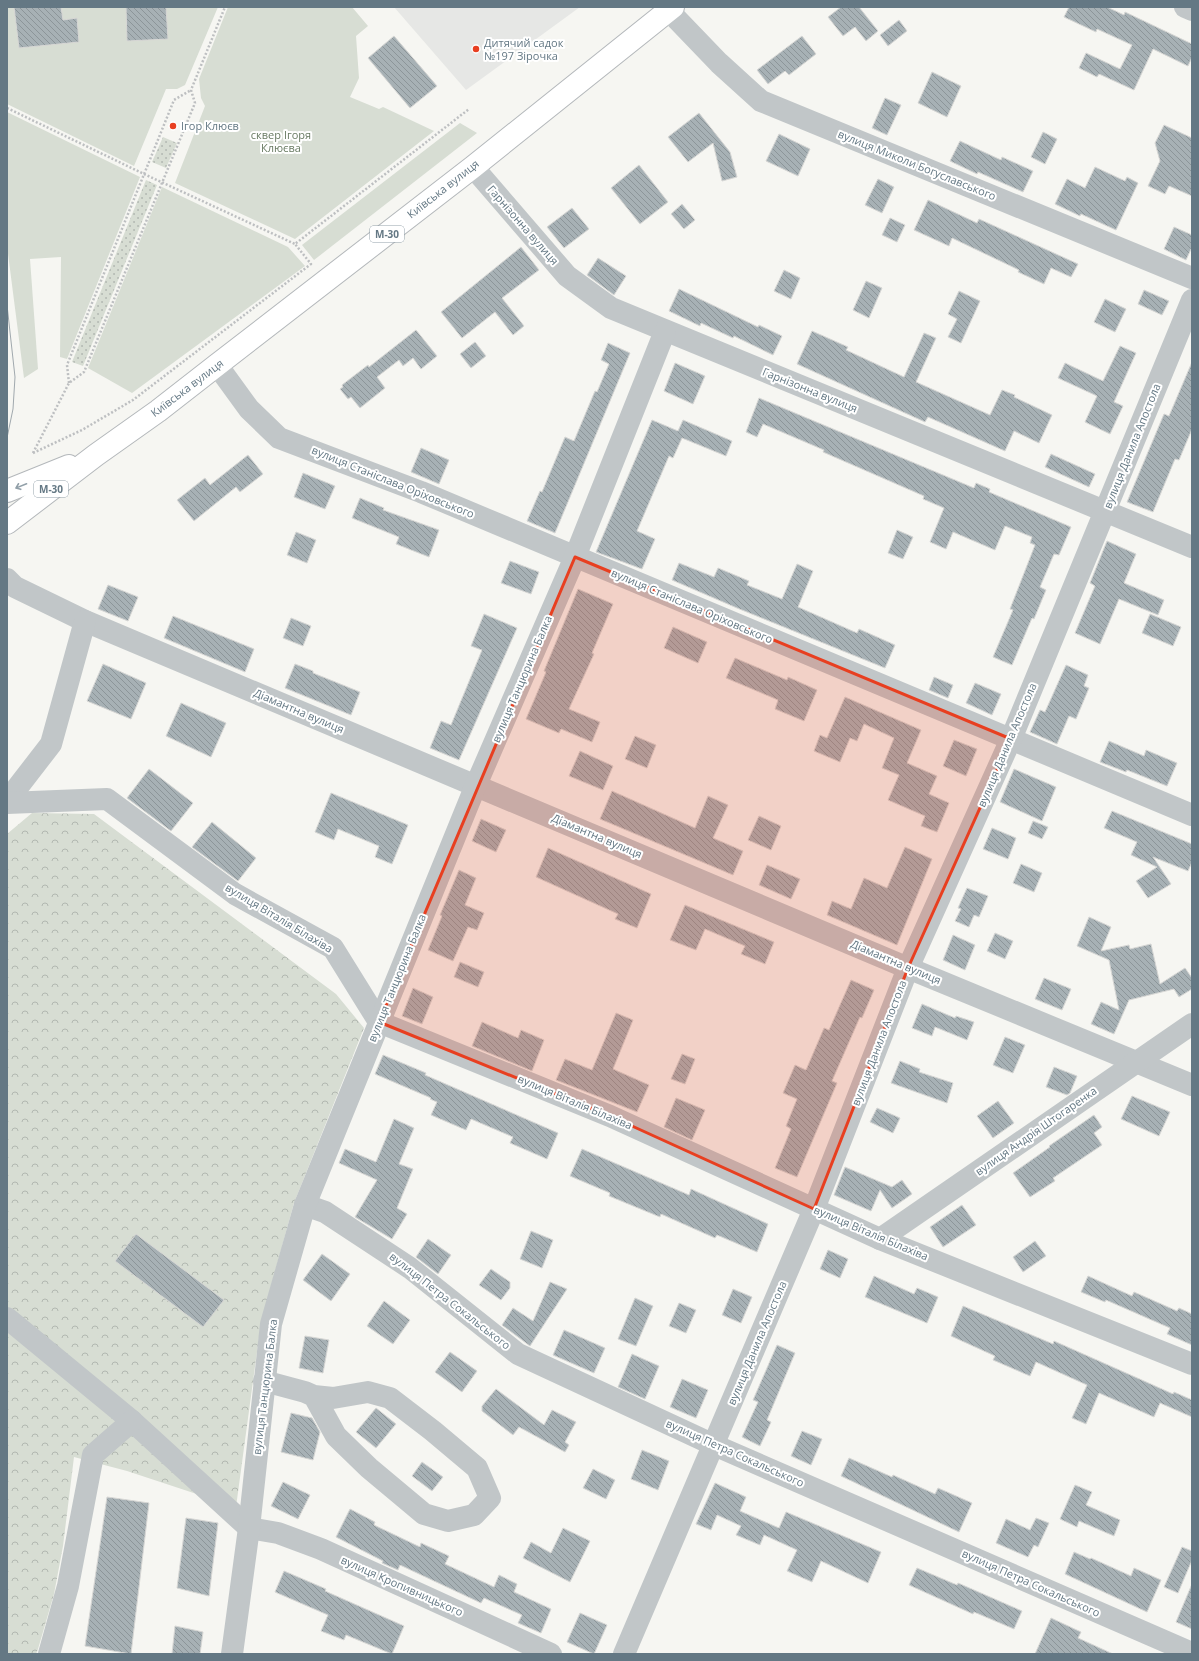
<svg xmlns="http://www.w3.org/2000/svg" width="1199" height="1661" viewBox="0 0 1199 1661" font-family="'Open Sans',sans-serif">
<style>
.built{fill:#e6e7e5}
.grass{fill:url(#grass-dots)}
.forest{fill:url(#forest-crowns)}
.park{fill:#d7ddd3}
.building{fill:url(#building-back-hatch);stroke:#d7d7d5}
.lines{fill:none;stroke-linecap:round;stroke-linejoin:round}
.highway-casing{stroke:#b4b8bb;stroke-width:24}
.path{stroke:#bdbfc1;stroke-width:2.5;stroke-dasharray:2 2;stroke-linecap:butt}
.minor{stroke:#c1c6c8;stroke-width:22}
.highway{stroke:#fff;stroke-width:22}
.tram{stroke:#a1a9ae;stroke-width:1}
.oneway{stroke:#92a0a9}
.marked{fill:#e83f20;fill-opacity:0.2;stroke:#e83f20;stroke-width:3;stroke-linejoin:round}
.poi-dot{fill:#e83f20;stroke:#fff;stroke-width:1.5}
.labels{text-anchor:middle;stroke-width:4;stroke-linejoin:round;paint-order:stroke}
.shield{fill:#fff;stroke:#92a0a9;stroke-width:1}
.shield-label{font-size:10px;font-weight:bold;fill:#647884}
.poi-label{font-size:11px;fill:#647884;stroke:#fff;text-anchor:start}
.park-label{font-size:11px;fill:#697b63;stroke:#fff}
.street-label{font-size:11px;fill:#647884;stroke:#fff}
</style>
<defs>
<pattern id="grass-dots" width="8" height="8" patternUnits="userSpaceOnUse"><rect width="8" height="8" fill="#d7ddd3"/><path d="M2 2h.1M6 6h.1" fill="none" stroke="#b2b8b1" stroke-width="1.8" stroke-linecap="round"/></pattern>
<pattern id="forest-crowns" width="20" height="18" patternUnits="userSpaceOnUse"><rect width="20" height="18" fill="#d7ddd3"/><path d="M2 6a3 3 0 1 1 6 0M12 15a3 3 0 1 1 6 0" fill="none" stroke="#b2b8b1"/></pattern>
<pattern id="building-back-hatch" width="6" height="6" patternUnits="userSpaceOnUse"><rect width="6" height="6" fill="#a7b1b5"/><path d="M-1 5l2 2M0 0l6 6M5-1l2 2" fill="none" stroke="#8c9599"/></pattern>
</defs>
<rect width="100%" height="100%" fill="#f6f6f2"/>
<!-- built -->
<polygon class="built" points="394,7 580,7 466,90"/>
<!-- grass -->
<g class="grass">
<polygon points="163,137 177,143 166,168 152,162"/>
<polygon points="146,180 157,185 83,366 72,362"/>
</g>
<!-- forest -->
<polygon class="forest" points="32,813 94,814 336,994 364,1028 294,1203 261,1322 236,1507 127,1471 74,1457 63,1546 54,1594 38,1649 36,1654 7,1654 7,834"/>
<!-- park -->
<g class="park">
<polygon points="7,7 218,7 185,85 177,89 166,89 134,166 7,104"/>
<polygon points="228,7 352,7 368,26 356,36 359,78 350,97 379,109 383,107 434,131 295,239 175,183 205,106 201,98 199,79"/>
<polygon points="7,112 140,177 67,359 60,357 61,257 30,259 38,369 24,378 7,246"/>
<polygon points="460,123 477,133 314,260 302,245"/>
<polygon points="162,187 288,247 305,266 132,393 88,368"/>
</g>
<!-- building -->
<g class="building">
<polygon points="14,7 61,7 63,20 77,18 79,42 19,48"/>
<polygon points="126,7 166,7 168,39 127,41"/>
<polygon points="841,7 859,7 878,31 866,41 855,27 843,36 828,17"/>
<polygon points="1069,7 1107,7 1124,15 1125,12 1192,44 1192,57 1188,66 1153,49 1134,90 1099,74 1097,77 1079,68 1086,53 1120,69 1132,45 1097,29 1096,32 1064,17"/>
<polygon points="899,20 907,31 888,46 880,35"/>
<polygon points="394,36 437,86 410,108 368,58"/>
<polygon points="802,36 816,54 789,75 785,71 768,84 757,70"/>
<polygon points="932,72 961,86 947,117 918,103"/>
<polygon points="885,98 901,105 887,135 872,128"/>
<polygon points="699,113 730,152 737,177 722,181 713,143 688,162 668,137"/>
<polygon points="1164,125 1192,138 1192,196 1169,186 1165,194 1148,186 1160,161 1155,143"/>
<polygon points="1043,132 1057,139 1045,164 1031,157"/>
<polygon points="779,134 810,149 798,176 766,161"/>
<polygon points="960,141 1001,160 1002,157 1033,171 1023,192 978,172 977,174 950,161"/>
<polygon points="639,165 668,202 640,224 611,188"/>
<polygon points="1095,167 1125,181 1127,177 1138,183 1116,230 1081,214 1080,216 1055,204 1067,179 1085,188"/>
<polygon points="878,179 894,187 882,213 865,205"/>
<polygon points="928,200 977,223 979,219 1078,264 1071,277 1051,268 1044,284 1018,272 1019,270 952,238 949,246 914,230"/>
<polygon points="682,204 695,220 684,229 671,214"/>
<polygon points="572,208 589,229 564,248 547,227"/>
<polygon points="890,218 905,225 897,242 882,235"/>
<polygon points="1174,227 1192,235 1192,247 1186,260 1164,249"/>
<polygon points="521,247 539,270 502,298 524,326 513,335 495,312 462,338 441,312"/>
<polygon points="598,258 626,276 614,295 587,275"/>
<polygon points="784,270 800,278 791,299 774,291"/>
<polygon points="866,281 882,288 869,318 853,310"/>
<polygon points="679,289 758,327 759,325 782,336 773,355 734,336 733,338 701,323 700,326 669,311"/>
<polygon points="1144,290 1169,301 1162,315 1138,304"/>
<polygon points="959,291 980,301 961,343 948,337 957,319 948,314"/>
<polygon points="1105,299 1126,309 1115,332 1094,322"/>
<polygon points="416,330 437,356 421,369 413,358 403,366 399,360 377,377 385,388 360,408 351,397 348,399 340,389 343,387 342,385 368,365 369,367"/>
<polygon points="812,331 848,347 846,350 904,377 924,333 936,338 916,382 990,415 1002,390 1015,395 1014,397 1052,415 1039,443 1014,431 1005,451 928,417 925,422 797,364"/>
<polygon points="475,342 486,356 471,368 460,354"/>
<polygon points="608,343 630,353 555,533 527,521 540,491 542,492 565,437 574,441 595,391 597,392 609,364 601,360"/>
<polygon points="1120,346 1136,353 1114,402 1123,406 1110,434 1085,422 1097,396 1058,378 1065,363 1103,381"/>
<polygon points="1192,362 1192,429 1179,460 1175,459 1153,512 1127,502 1164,414 1169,416"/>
<polygon points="675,363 705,376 693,404 664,391"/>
<polygon points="759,398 974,488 976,483 990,489 989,492 1071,527 1059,555 1054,554 1040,587 1046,590 1034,619 1032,618 1012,665 993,657 1013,610 1010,609 1035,545 1030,543 1032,537 1005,526 995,550 953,532 946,549 930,542 944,508 923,499 924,496 823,452 824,450 763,424 757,437 746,432"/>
<polygon points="652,420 678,431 683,420 732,441 726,456 682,438 673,458 669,456 637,531 655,539 642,569 596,552"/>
<polygon points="421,448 449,460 439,484 411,472"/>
<polygon points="1051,454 1095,474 1089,487 1045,467"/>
<polygon points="248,455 263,474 240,492 236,487 194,521 177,500 205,478 210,485"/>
<polygon points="303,473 335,486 325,509 294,497"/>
<polygon points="360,498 384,508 383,510 439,530 429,557 396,544 399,537 352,518"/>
<polygon points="897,530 913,537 903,559 888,553"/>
<polygon points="296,532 316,540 307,563 287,555"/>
<polygon points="1107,541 1136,554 1124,583 1164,600 1158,615 1119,599 1100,644 1075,633 1095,586 1090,583"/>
<polygon points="510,561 539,572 531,594 501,583"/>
<polygon points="679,563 714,577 718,568 749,581 747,585 782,599 797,564 813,571 798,607 857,633 859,629 895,645 885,668 737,608 672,580"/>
<polygon points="108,585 138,597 128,621 98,609"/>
<polygon points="578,589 613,604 592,653 594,654 569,709 600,722 592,742 561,729 559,733 526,719 546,672 544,671"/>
<polygon points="484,614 517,628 459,760 430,748 441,721 451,725 482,650 471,646"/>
<polygon points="1150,614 1181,627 1173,646 1142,633"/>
<polygon points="173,616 254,649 245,672 164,638"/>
<polygon points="291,618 311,626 303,646 283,638"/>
<polygon points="673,627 707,642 698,663 664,648"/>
<polygon points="735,658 787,680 788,677 817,690 804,721 775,709 778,700 726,678"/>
<polygon points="103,664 146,683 131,719 87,701"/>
<polygon points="295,664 313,671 313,673 360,692 351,715 285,688"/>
<polygon points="1066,665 1088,675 1084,686 1089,688 1076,719 1069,716 1057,744 1030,732 1040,710 1045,712"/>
<polygon points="934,677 953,685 948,698 929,690"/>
<polygon points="975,683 1001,694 992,715 966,703"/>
<polygon points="845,697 921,730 907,763 937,776 929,794 949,803 937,832 921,826 925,816 888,800 899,775 882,768 894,738 864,724 857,741 850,738 840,762 814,751 820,735 827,738"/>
<polygon points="181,703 226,723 211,757 166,736"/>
<polygon points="635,736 656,745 647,768 625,759"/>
<polygon points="954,740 977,749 966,776 943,766"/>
<polygon points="1109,741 1144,756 1146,750 1177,763 1167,786 1127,770 1126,772 1100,762"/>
<polygon points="580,751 613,766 603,790 569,776"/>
<polygon points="149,769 193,803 171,831 127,798"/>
<polygon points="1014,769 1056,787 1042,821 1000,802"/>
<polygon points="612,791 695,828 708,796 728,805 713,838 743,851 733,875 600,819"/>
<polygon points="331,793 408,825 392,864 375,857 379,846 338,829 334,840 315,832"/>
<polygon points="1112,811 1192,844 1192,862 1188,871 1153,857 1171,884 1148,898 1136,881 1157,867 1131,855 1137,842 1104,828"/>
<polygon points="759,816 781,826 771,850 748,840"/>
<polygon points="481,819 506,830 496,852 472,841"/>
<polygon points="1033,821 1048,827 1042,839 1028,833"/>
<polygon points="212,822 256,858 238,881 192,847"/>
<polygon points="992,828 1016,838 1008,859 983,849"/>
<polygon points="905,847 932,859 897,945 827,915 832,901 851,909 864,878 887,888"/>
<polygon points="548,848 651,894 637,928 615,919 618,914 536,877"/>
<polygon points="1021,864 1042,873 1034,892 1013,883"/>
<polygon points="767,865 800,879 791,899 759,885"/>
<polygon points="459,870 476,878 465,905 484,913 477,930 468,927 453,961 428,950 442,916 440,915"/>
<polygon points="967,888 988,896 979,917 974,915 969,927 955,921 961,909 958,908"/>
<polygon points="685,905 774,942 765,964 741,954 745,946 705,929 696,950 670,940"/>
<polygon points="1089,917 1111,927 1101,951 1129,945 1130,949 1151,944 1160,984 1185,968 1192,978 1192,989 1179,997 1174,989 1129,1000 1114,1034 1091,1024 1101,1002 1119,1010 1109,960 1077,946"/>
<polygon points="995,933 1013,941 1005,959 987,951"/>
<polygon points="953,935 975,945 965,970 943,960"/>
<polygon points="460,962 484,972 478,987 454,977"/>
<polygon points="1044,978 1071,989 1062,1010 1035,999"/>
<polygon points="851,980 874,990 862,1018 860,1017 832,1081 837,1083 797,1177 775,1168 791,1129 786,1126 797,1099 783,1093 795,1065 806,1070 824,1028 829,1030"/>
<polygon points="413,988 433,997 422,1024 402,1016"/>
<polygon points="922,1004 955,1018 956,1016 974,1022 967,1040 935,1027 932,1036 912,1028"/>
<polygon points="616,1013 633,1020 613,1069 649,1085 637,1112 556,1080 565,1059 592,1070"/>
<polygon points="482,1022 518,1038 521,1030 544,1040 532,1071 472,1046"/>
<polygon points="1005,1037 1025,1045 1013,1073 993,1065"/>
<polygon points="682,1054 695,1059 685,1084 671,1079"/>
<polygon points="383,1055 426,1073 425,1075 558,1133 547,1159 510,1143 513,1137 471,1119 466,1130 431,1115 437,1102 430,1099 431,1098 375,1074"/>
<polygon points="900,1061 920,1069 919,1072 953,1083 947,1103 891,1083"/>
<polygon points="1054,1067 1077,1076 1070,1093 1067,1095 1046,1087"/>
<polygon points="1132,1096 1170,1112 1159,1136 1121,1119"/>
<polygon points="676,1098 705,1110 692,1140 664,1127"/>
<polygon points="998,1101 1014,1123 993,1138 977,1116"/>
<polygon points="877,1108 900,1118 893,1133 870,1122"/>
<polygon points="1094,1115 1102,1127 1094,1133 1102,1145 1053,1178 1055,1181 1030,1197 1013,1173 1050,1147 1049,1146"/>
<polygon points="394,1119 414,1128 399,1164 413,1169 397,1208 407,1214 392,1239 355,1217 377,1180 339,1163 345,1149 376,1162"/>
<polygon points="582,1149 689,1195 691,1189 768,1224 757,1252 717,1235 715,1238 661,1214 660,1217 609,1196 610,1193 570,1176"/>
<polygon points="845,1167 892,1187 902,1180 912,1194 892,1208 880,1190 871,1211 834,1195"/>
<polygon points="962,1205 976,1225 943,1247 930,1227"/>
<polygon points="531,1231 553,1240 542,1268 520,1259"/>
<polygon points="136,1234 224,1300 203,1327 115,1261"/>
<polygon points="428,1239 451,1255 438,1274 416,1257"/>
<polygon points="1035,1241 1046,1256 1023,1272 1013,1257"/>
<polygon points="828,1250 848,1259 840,1278 820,1269"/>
<polygon points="322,1254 350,1274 331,1301 303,1280"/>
<polygon points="491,1269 510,1282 510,1288 501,1300 479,1285"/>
<polygon points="874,1276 914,1294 917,1288 938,1297 927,1323 865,1297"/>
<polygon points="1088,1276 1132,1296 1134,1292 1177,1311 1179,1308 1192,1314 1192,1345 1167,1334 1170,1328 1106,1300 1105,1302 1081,1292"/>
<polygon points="550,1282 567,1289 530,1346 502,1325 513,1308 533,1321"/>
<polygon points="733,1289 752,1297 741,1323 722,1315"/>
<polygon points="635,1298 653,1306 636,1346 618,1339"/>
<polygon points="384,1301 410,1320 393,1344 367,1326"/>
<polygon points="679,1303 696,1310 686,1333 669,1326"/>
<polygon points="963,1306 1053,1344 1054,1341 1144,1381 1173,1394 1174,1392 1192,1400 1192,1417 1160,1403 1154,1417 1099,1393 1086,1424 1072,1418 1087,1385 1036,1362 1030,1376 993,1360 995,1356 951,1336"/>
<polygon points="564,1330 605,1348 594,1373 553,1355"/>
<polygon points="305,1336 329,1340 323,1373 299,1368"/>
<polygon points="777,1345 795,1353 767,1420 771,1422 760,1446 742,1437 758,1402 753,1400"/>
<polygon points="450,1352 477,1371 462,1392 435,1372"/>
<polygon points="632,1354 659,1366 645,1399 618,1387"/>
<polygon points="682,1379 708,1390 696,1418 670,1407"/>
<polygon points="496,1389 544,1425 552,1410 576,1422 565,1442 569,1445 565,1452 519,1427 513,1435 482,1411 482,1406"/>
<polygon points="376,1408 396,1424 376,1448 356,1432"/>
<polygon points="291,1413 312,1418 320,1432 313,1460 281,1452"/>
<polygon points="802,1431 822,1439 811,1465 791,1456"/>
<polygon points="642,1450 669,1461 658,1490 631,1479"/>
<polygon points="849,1458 892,1477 893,1475 935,1494 938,1488 972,1503 959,1532 841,1476"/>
<polygon points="422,1462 443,1477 432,1491 412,1476"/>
<polygon points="593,1469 615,1480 606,1499 583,1488"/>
<polygon points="283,1482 310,1495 298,1519 271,1506"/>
<polygon points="715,1483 746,1497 740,1511 779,1528 786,1512 881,1552 868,1583 821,1561 812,1582 787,1571 797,1550 764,1535 760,1545 736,1535 741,1526 717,1515 711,1530 696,1524"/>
<polygon points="1075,1485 1092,1492 1086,1505 1120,1520 1114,1536 1079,1521 1077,1527 1060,1519"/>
<polygon points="107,1497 149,1503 131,1654 85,1646"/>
<polygon points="350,1509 375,1522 374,1525 420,1547 421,1543 449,1556 445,1564 494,1587 499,1575 517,1584 514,1592 551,1609 541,1633 518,1623 522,1615 484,1598 481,1603 400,1565 398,1570 382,1563 383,1561 336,1537"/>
<polygon points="186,1518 218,1523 209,1596 177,1588"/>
<polygon points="1036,1518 1049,1523 1038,1547 1034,1545 1028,1557 996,1543 1006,1519 1030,1530"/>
<polygon points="563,1528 590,1541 570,1582 523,1558 531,1542 551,1553"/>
<polygon points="1182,1547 1192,1551 1192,1560 1178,1593 1164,1587"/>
<polygon points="1074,1552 1090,1559 1091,1558 1131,1576 1134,1568 1161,1580 1147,1612 1065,1574"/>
<polygon points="917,1568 957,1585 958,1583 1022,1611 1014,1629 974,1612 973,1614 909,1585"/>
<polygon points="284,1571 326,1589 325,1591 404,1626 392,1654 346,1635 344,1640 321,1631 328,1615 275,1592"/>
<polygon points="1192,1584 1192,1629 1176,1622"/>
<polygon points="580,1613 607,1625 594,1654 567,1642"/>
<polygon points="1051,1618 1081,1632 1078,1638 1113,1654 1035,1654"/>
<polygon points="175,1626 203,1632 200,1654 172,1654"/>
</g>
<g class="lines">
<!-- highway casing -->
<g class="highway-casing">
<g id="highway">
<polyline points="7,491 69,466"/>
<polyline points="7,523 96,455 158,411 217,365 473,167 673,7"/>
</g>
</g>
<!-- path -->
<g class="path">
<polyline points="7,108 144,174 295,244"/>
<polyline points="69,383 67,365 174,100 191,90"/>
<polyline points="33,453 82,430 133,400 311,264 295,244 469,109"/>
<polyline points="33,453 69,383 84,372 195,103 191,90 225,7"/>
</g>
<!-- minor -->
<g class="minor">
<polyline points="1185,7 1192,10"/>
<polyline points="669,11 719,63 761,101 1192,278"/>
<polyline points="473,167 567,276 611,308 1192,547"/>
<polyline points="217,365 249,409 279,438 421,492 1192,815"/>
<polyline points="7,579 15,587 85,621 908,968 1192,1085"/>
<polyline points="7,801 51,744 85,621"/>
<polyline points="7,803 107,799 235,894 333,948 379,1022 610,1116 880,1239 1192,1364"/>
<polyline points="305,1205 325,1212 410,1268 518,1354 714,1445 1192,1653"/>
<polyline points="880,1239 1192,1024"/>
<polyline points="7,1318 132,1421 249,1528 278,1533 321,1549 551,1654"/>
<polyline points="264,1381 305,1392 314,1396 333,1398 368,1392 390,1398 433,1431 477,1468 490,1498 474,1515 448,1521 424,1514 369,1468 336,1436 314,1396"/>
<polyline points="49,1654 68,1586 93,1455 132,1421"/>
<polyline points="232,1654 249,1528 271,1324 305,1205 476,785 575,557 665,331"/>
<polyline points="624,1654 814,1209 908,968 1011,739 1192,300"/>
</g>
<!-- highway -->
<use href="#highway" class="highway"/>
<!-- tram -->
<polyline class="tram" points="7,305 15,377 13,409 7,438"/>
</g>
<!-- one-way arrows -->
<defs><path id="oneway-shaft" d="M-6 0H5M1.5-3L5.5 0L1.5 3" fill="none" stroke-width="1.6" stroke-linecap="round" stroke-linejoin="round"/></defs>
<use class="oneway" href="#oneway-shaft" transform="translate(21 486) rotate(158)"/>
<!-- marked area -->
<path class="marked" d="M 575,557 L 1011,739 L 908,968 L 814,1209 L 610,1116 L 379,1022 Z"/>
<!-- markers -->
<g class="poi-dot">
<circle cx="476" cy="49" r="4"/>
<circle cx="173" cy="126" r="4"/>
</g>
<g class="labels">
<!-- shield labels -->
<g class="shield">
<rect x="370" y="226" width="34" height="16" rx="3"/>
<rect x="34" y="481" width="34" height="16" rx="3"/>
</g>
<g class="shield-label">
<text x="387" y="238">М-30</text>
<text x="51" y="493">М-30</text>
</g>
<!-- poi labels -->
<g class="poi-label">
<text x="484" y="47">Дитячий садок<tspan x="484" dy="13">№197 Зірочка</tspan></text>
<text x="181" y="130">Ігор Клюєв</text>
</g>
<!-- park labels -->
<g class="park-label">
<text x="281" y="139">сквер Ігоря<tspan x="281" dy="13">Клюєва</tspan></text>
</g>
<!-- street labels -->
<g class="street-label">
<text transform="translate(917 165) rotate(22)" y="4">вулиця Миколи Богуславського</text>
<text transform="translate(443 189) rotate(-38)" y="4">Київська вулиця</text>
<text transform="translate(523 225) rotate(49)" y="4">Гарнізонна вулиця</text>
<text transform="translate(187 388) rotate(-37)" y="4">Київська вулиця</text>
<text transform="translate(810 390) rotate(22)" y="4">Гарнізонна вулиця</text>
<text transform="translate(1132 446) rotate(-68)" y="4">вулиця Данила Апостола</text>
<text transform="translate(393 482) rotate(22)" y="4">вулиця Станіслава Оріховського</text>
<text transform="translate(692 606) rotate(23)" y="4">вулиця Станіслава Оріховського</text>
<text transform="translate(522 679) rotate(-67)" y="4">вулиця Танцюрина Балка</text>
<text transform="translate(299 711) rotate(23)" y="4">Діамантна вулиця</text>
<text transform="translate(1007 745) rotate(-67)" y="4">вулиця Данила Апостола</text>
<text transform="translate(597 836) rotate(23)" y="4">Діамантна вулиця</text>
<text transform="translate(279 918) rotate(31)" y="4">вулиця Віталія Білахіва</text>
<text transform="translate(896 962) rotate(23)" y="4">Діамантна вулиця</text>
<text transform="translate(397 978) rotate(-68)" y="4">вулиця Танцюрина Балка</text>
<text transform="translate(879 1043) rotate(-69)" y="4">вулиця Данила Апостола</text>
<text transform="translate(575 1102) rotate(23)" y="4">вулиця Віталія Білахіва</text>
<text transform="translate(1036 1131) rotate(-35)" y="4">вулиця Андрія Штогаренка</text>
<text transform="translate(871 1233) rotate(23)" y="4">вулиця Віталія Білахіва</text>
<text transform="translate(450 1301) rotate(38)" y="4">вулиця Петра Сокальського</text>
<text transform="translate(757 1343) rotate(-67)" y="4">вулиця Данила Апостола</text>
<text transform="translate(265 1387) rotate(-83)" y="4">вулиця Танцюрина Балка</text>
<text transform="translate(735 1453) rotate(24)" y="4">вулиця Петра Сокальського</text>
<text transform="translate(1031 1583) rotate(24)" y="4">вулиця Петра Сокальського</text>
<text transform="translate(402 1586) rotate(24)" y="4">вулиця Кропивницького</text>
</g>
</g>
<!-- border -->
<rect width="1199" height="1661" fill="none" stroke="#647884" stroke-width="16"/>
</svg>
